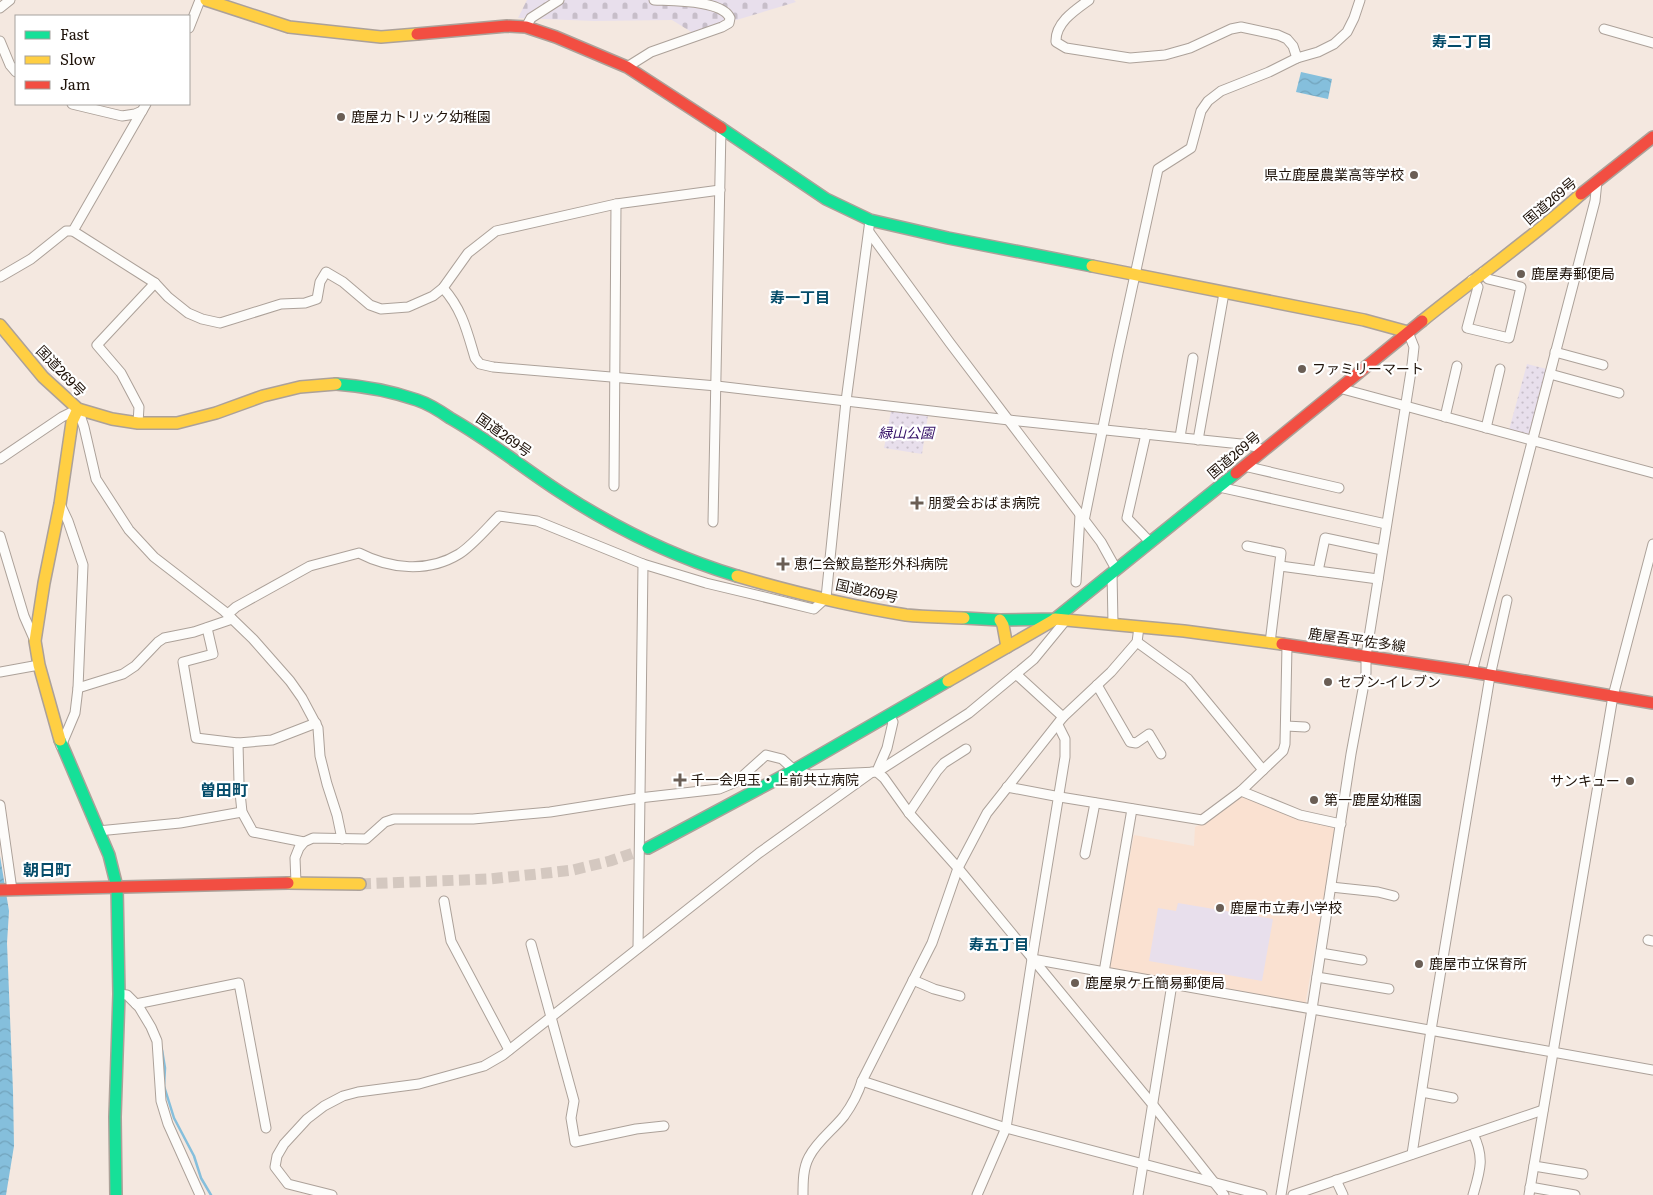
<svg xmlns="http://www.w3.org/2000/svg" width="1653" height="1195" viewBox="0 0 1653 1195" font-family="Literata,'Noto Sans JP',serif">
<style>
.built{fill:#fae1d1}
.grass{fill:url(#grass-dots)}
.cemetery{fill:url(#cemetery-stones)}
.garden{fill:#e8dfec}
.water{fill:url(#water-waves)}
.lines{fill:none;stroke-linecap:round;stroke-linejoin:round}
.stream{stroke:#85bfdc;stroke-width:2.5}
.secondary-tunnel{stroke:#d4c8c0;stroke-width:11;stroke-dasharray:11 5.5;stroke-linecap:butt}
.street-casing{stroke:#aca199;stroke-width:11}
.fast-casing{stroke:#aca199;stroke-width:14}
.slow-casing{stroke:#aca199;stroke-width:14}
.jam-casing{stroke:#aca199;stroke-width:14}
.street{stroke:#fdfcfa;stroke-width:9}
.fast{stroke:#16e098;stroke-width:11}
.slow{stroke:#ffcf43;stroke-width:11}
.jam{stroke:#f24e42;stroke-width:11}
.poi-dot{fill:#6a5e55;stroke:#fff;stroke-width:2}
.labels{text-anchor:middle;stroke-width:4.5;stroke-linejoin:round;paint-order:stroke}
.poi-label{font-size:14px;fill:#1f130a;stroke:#fff;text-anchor:start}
.street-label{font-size:14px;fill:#1f130a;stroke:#fff}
.park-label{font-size:14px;font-style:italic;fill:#320e65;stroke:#fff}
.neighbourhood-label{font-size:15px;font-weight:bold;fill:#054c6a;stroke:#fff}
.quarter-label{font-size:16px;font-weight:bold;fill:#054c6a;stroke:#fff}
</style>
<defs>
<pattern id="grass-dots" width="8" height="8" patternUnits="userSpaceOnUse" patternTransform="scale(1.25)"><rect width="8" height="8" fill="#e8dfec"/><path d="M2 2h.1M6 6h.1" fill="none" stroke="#c7bec9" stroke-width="1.8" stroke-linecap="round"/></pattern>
<pattern id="cemetery-stones" width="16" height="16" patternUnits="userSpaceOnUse" patternTransform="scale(1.25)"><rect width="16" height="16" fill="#e8dfec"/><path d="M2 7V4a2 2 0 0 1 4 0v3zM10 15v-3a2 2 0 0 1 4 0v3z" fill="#c7bec9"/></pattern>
<pattern id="water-waves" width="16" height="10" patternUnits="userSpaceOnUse" patternTransform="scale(1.25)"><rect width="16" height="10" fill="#85bfdc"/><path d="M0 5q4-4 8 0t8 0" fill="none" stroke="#72a3bb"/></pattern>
</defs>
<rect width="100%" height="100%" fill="#f4e8e0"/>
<!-- built -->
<polygon class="built" points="1246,795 1332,826 1335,831 1305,1006 1107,970 1134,835 1194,846 1195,827 1203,823 1238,796"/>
<!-- grass -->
<g class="grass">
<polygon points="1527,364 1547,369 1530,437 1509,430"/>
<polygon points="891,411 928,415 922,454 884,448"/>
</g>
<!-- cemetery -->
<polygon class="cemetery" points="527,0 794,0 796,2 693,33 672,20 594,21 518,18"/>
<!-- garden -->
<polygon class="garden" points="1178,903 1273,919 1262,981 1149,961 1158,908 1176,911"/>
<!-- water -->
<g class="water">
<polygon points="1301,72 1332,79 1328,99 1296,92"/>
<polygon points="0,856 9,911 7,943 13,1091 14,1146 6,1195 0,1195"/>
</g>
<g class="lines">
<!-- stream -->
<polyline class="stream" points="162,1050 165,1068 164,1086 174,1118 194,1156 201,1178 211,1195"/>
<!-- secondary-tunnel -->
<polyline class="secondary-tunnel" points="360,884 489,879 547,873 573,870 610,861 648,848"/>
<!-- street casing -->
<g class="street-casing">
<g id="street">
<path d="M 1089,0 C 1075,10 1055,23 1056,42 L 1066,48 L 1130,58 L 1165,55 L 1190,48 L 1231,29 L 1241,27 L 1278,35 L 1287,39 L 1293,46 L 1297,58"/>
<polyline points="0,8 10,0"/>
<polyline points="526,27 531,18 559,0"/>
<polyline points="189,28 200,0"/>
<polyline points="1604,29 1653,43"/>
<polyline points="0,41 10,65 16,72"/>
<path d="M 627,67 L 651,52 L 722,27 L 729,23 L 730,18 C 722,0 672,1 654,0"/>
<polyline points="72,104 122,116 135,114 142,111"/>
<polyline points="73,231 146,104"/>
<polyline points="869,232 950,343 1101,542 1116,569"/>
<polyline points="0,277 31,259 66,231 73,231 155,283 168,297 188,313 202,319 220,323 281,304 305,303 317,299 320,282 326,272 343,282 370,305 381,309 408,307 433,296 443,288 468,253 496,231 616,204 720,190"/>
<polyline points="1472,280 1478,287 1467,328 1509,338 1521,287 1488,279 1483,272"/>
<path d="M 443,288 C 462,309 467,331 475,358 L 480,364 L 493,367 L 717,386 L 1009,420 L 1241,444 L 1257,447 L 1262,450"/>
<polyline points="1555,352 1603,365"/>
<polyline points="1550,374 1619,393"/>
<polyline points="1339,388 1653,473"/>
<polyline points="1445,417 1457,366"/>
<polyline points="138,423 139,407 121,373 97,345 155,283"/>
<polyline points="1486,428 1500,369"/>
<polyline points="1146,434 1127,518 1150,542"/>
<polyline points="1180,437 1193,358"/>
<polyline points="1198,440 1224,293"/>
<polyline points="0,459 62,417 78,409 84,427 96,479 129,530 154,557 224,611 253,639 290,681 302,698 318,728 320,756 327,784 337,815 342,839"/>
<polyline points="1244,466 1339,488"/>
<polyline points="614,486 616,204"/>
<polyline points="1219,487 1386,524"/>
<polyline points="60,504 68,521 83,565 78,688 75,713 61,746"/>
<polyline points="1084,521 1118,353 1158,169 1191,148 1201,111 1208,101 1221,91 1269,72 1297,58 1318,52 1334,44 1347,32 1354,18 1360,0"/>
<polyline points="713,522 721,128"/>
<polyline points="0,536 24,616 35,641"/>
<polyline points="1247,546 1281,553 1270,643"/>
<polyline points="1280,566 1378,579"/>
<polyline points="1318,571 1325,538 1382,550"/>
<polyline points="1112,572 1113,624"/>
<polyline points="1076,582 1080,515"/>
<path d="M 228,614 L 236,607 L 310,566 L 359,553 C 390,569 428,573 459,554 C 472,546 488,527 499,516 L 537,521 L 643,564 L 706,583 L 814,609 L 826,598 L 846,401 L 870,220"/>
<polyline points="207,628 213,654 183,662 196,738 238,743 239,783 242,812 253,832 304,842"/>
<polyline points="0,672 39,665"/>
<polyline points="1472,672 1595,201 1597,181"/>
<polyline points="1097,685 1130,742 1136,743 1149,734 1161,754"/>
<polyline points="78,688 123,674 135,666 158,642 164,638 194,632 232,619"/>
<polyline points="1063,717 1016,674 1034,659 1066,620"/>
<polyline points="1286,726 1305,727"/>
<polyline points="238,743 272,740 316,723"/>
<polyline points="1263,770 1283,751 1285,744 1287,646"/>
<polyline points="877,771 887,748 893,722 889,715"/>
<polyline points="877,772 969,713 1016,674"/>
<polyline points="1007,787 1060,797 1202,820 1241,791 1263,770 1188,679 1137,642"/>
<polyline points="1241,791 1300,815 1341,824"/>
<polyline points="0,805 12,890"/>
<polyline points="909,813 937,771 944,763 966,749"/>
<polyline points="98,831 180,823 242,812"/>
<polyline points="1085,854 1095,803"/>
<polyline points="296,883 295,858 299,848 304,842 313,838 366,839 385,822 394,819 473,819 550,812 639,798 719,789 736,782 766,755 782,759 794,770 810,775 877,772 884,778 909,813 958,868 1153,1105 1224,1195"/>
<polyline points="1331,887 1378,892 1394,896"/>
<polyline points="444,901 451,941 509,1050"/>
<polyline points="1648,940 1653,941"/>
<polyline points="531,944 574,1101 571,1118 575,1142 636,1129 664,1126"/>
<polyline points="638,948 643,564"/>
<polyline points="1321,953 1362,960"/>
<polyline points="1032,959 1653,1070"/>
<polyline points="1104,972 1132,809"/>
<polyline points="1317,977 1389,989"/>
<polyline points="913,980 934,989 960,996"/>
<polyline points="119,994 127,995 139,1007 151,1027 157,1041 161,1101 168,1124 200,1195"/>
<polyline points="136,1004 239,983 266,1128"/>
<polyline points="862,1081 1006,1128 1262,1195"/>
<polyline points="1422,1092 1453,1098"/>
<polyline points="1412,1154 1431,1030 1490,676 1507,600"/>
<polyline points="1534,1166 1583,1174"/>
<polyline points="1336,1180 1343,1195"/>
<polyline points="1530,1187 1575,1195"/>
<polyline points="332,1195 288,1184 275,1167 277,1156 284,1144 307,1119 324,1106 343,1096 358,1092 419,1084 484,1066 503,1055 759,853 872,772"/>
<path d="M 803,1195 C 803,1182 803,1168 809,1157 C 817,1141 833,1130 844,1116 C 852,1105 858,1094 862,1081 L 932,943 L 958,868 L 987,813 L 1063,717 L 1111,672 L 1137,642 L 1139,627"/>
<polyline points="977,1195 1006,1128 1032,959 1065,757 1065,739 1058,725"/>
<polyline points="1138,1195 1172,984"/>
<polyline points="1281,1195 1312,1009 1351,754 1366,673 1366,656 1412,365 1414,347 1408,332"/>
<polyline points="1293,1195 1543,1110"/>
<path d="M 1473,1195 C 1480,1171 1485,1158 1473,1134"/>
<polyline points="1529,1195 1613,696 1653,544"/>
</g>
</g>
<!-- fast casing -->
<g class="fast-casing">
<g id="fast">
<polyline points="721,128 826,199 870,220 948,238 1092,266"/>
<path d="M 336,384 C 363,386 391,391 417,400 C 429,404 440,411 450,418 C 489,440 523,468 560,492 C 615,528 674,557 737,576"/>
<polyline points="964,618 1000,620 1055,619 1236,473"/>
<polyline points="60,740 109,855 117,887 119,994 115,1117 116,1195"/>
<polyline points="648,848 794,770 948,681"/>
</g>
</g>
<!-- slow casing -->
<g class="slow-casing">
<g id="slow">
<polyline points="206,0 289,27 381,37 417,34"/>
<polyline points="1092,266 1364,320 1408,332"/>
<path d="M 1422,321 C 1475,278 1531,239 1581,194"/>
<polyline points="0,325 43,377 78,409 112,419 138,423 177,423 216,413 263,396 300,387 336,384"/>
<path d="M 737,576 C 792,592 849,606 906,615 C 925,617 945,617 964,618"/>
<polyline points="1055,619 1184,631 1282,644"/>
<polyline points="1000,620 1003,625 1007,647"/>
<polyline points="948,681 1054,620"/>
<polyline points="60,740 39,665 35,641 44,583 60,504 72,422 78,409"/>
<polyline points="288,883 360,884"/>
</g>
</g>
<!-- jam casing -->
<g class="jam-casing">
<g id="jam">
<polyline points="417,34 507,26 526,27 556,37 627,67 721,128"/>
<polyline points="1581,194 1653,137"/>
<polyline points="1236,473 1422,321"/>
<polyline points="1282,644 1472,672 1653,703"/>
<polyline points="0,890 288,883"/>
</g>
</g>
<!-- street -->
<use href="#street" class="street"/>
<!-- fast -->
<use href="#fast" class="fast"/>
<!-- slow -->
<use href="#slow" class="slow"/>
<!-- jam -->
<use href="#jam" class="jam"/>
</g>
<!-- markers -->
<g class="poi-dot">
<circle cx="341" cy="117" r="5"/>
<circle cx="1414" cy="175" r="5"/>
<circle cx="1521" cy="274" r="5"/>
<circle cx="1302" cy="369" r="5"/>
<path d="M914.5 495.5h5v5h5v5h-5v5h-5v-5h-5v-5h5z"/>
<path d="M780.5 556.5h5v5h5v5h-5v5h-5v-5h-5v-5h5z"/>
<circle cx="1328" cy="682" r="5"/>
<path d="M677.5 772.5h5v5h5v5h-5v5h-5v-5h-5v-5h5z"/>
<circle cx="1630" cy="781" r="5"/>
<circle cx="1314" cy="800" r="5"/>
<circle cx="1220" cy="908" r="5"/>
<circle cx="1419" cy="964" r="5"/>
<circle cx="1075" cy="983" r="5"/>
</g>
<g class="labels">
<!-- poi labels -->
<g class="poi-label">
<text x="351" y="122">鹿屋カトリック幼稚園</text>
<text x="1404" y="180" text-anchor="end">県立鹿屋農業高等学校</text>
<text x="1531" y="279">鹿屋寿郵便局</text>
<text x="1312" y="374">ファミリーマート</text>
<text x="928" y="508">朋愛会おばま病院</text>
<text x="794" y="569">恵仁会鮫島整形外科病院</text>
<text x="1338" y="687">セブン-イレブン</text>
<text x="691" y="785">千一会児玉・上前共立病院</text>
<text x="1620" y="786" text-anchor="end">サンキュー</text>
<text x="1324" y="805">第一鹿屋幼稚園</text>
<text x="1230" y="913">鹿屋市立寿小学校</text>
<text x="1429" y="969">鹿屋市立保育所</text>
<text x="1085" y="988">鹿屋泉ケ丘簡易郵便局</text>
</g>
<!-- street labels -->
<g class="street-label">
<text transform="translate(1550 201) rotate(-40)" y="5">国道269号</text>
<text transform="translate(61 371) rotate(46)" y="5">国道269号</text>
<text transform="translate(504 435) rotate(35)" y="5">国道269号</text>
<text transform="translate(1234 455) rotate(-40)" y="5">国道269号</text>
<text transform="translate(867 591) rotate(12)" y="5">国道269号</text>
<text transform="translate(1357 640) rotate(8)" y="5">鹿屋吾平佐多線</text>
</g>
<!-- park labels -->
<g class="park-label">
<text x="906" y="438">緑山公園</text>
</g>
<!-- neighbourhood labels -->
<g class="neighbourhood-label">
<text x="1462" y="47">寿二丁目</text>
<text x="800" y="303">寿一丁目</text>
<text x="999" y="950">寿五丁目</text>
</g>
<!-- quarter labels -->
<g class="quarter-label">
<text x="224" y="796">曽田町</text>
<text x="47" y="876">朝日町</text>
</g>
</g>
<!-- legend -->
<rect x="15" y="15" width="175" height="90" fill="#ffffff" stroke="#a5a19d"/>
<rect x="25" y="31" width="25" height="8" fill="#16e098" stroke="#a5a19d"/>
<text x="60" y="40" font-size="15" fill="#1f130a">Fast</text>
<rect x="25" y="56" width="25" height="8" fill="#ffcf43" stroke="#a5a19d"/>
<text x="60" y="65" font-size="15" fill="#1f130a">Slow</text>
<rect x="25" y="81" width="25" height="8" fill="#f24e42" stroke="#a5a19d"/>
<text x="60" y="90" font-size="15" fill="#1f130a">Jam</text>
</svg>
